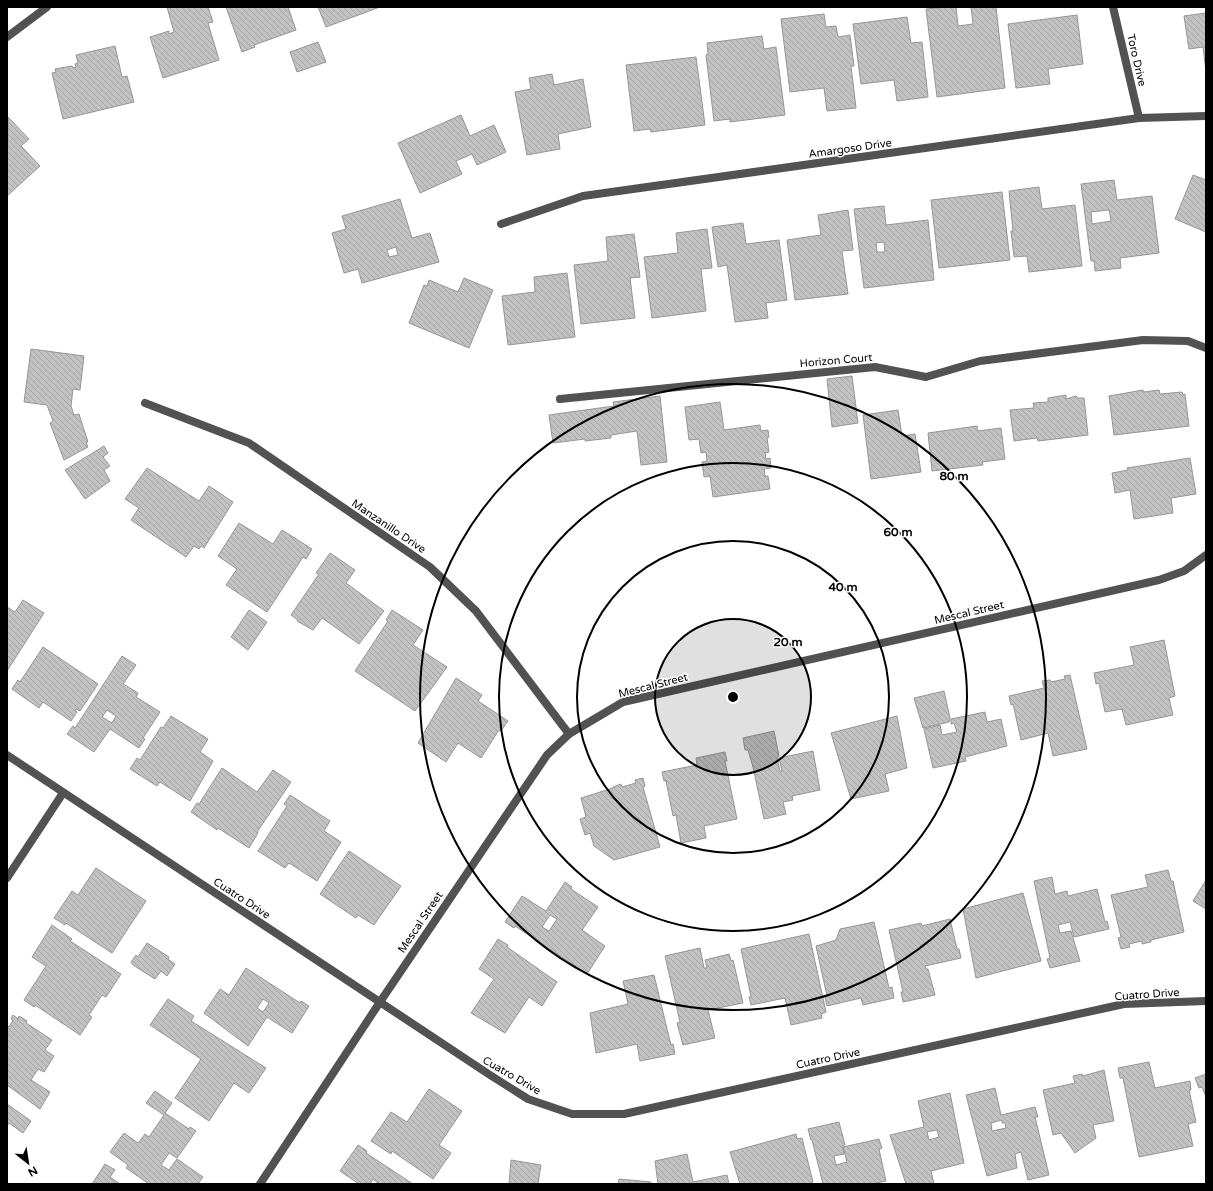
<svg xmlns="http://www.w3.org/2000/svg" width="1213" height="1191" viewBox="0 0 1213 1191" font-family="'Varela Round',sans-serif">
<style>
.building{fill:url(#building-back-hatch);stroke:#969696;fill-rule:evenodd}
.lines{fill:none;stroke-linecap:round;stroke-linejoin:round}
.minor{stroke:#525252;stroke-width:8}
.ring{fill:none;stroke:#000;stroke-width:2}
.labels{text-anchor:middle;stroke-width:3;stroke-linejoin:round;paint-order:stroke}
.street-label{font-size:11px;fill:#000;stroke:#fff}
.centre{fill:#000;stroke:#fff;stroke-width:2}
.ring-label{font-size:12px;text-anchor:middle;font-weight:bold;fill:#000;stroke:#fff;stroke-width:3;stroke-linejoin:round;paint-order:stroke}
</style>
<defs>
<pattern id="building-back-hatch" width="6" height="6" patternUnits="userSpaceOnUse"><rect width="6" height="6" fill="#c2c2c2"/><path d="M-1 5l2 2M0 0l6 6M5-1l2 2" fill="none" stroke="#a5a5a5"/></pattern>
</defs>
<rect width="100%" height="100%" fill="#fff"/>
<!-- building -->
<g class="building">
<polygon points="167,7 208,7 213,22 208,23 219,60 163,78 150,37 169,31 169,34 174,32"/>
<polygon points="226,7 288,7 296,30 254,45 255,47 242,52"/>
<polygon points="318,7 380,7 326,27"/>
<polygon points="947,7 956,7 958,26 973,24 971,7 996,7 1005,88 937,97 926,9"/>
<polygon points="1206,13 1206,72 1203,47 1189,49 1184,16"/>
<polygon points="824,14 826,27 836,26 838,37 850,35 854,66 851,66 856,108 827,111 824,88 790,92 781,19"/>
<polygon points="1077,15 1083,64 1048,69 1050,84 1016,88 1008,24"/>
<polygon points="907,17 911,43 922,42 928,97 897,101 894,80 861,84 853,24"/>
<polygon points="762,36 764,49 776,47 785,115 730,122 730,119 714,121 706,55 708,54 707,43"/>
<polygon points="318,42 326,62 297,72 290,52"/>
<polygon points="115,46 122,77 127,76 134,102 63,119 52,73 56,72 55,69 72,66 73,68 76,67 75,64 78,63 76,55"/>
<polygon points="696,57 705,125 651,132 650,129 634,131 626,65"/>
<polygon points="552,74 554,85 583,79 591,127 558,134 560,149 527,155 515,92 531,89 529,78"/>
<polygon points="461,115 470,136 494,125 506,152 477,165 472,154 456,161 462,174 420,193 398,143"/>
<polygon points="8,117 29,139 21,146 40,166 7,196"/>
<polygon points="1193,175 1206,180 1206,232 1175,219"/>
<path d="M 1114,180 L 1117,200 L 1152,196 L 1159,253 L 1120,258 L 1121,268 L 1095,271 L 1094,261 L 1091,261 L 1081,184 ZM 1109,210 L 1111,221 L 1092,224 L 1091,212 Z"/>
<polygon points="1039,187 1042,209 1075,205 1082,266 1029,272 1027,256 1014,257 1011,231 1013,231 1009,191"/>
<polygon points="1002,192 1010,260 939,268 931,200"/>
<path d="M 400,199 L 412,238 L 430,233 L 439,262 L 362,283 L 358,269 L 344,273 L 332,233 L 346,229 L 342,216 ZM 396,247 L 398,255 L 389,257 L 387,250 Z"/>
<path d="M 884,206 L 886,225 L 928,220 L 934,280 L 864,288 L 854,209 ZM 884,242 L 885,252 L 877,252 L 876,243 Z"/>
<polygon points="848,210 853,250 842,251 848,294 795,300 787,240 821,235 818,215"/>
<polygon points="743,223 746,244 779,240 787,300 766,303 768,318 735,322 727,265 718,267 712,227"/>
<polygon points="707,229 712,268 701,269 706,311 652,318 644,257 678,253 676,233"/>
<polygon points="634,234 640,277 630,278 635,318 581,324 574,265 608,261 606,237"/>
<polygon points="567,273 575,337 508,345 502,296 535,292 534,277"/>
<polygon points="464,278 493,290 469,348 409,323 424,285 427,286 429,280 458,292"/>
<polygon points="31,349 84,356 80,390 73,389 71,406 74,415 79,414 88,442 86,442 88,447 64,460 50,423 53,421 47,405 24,402"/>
<polygon points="852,376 858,423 832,427 827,379"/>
<polygon points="1143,390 1144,392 1159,390 1160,394 1182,392 1183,395 1185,394 1189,426 1114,435 1109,396"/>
<polygon points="1066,395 1066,399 1076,396 1078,398 1084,398 1088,435 1038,441 1037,438 1014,441 1010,410 1034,408 1033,403 1048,402 1048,398"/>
<polygon points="660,396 667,462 641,465 637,431 611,435 611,438 585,441 585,439 553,443 549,415 614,406 613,402"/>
<polygon points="720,402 724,430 760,425 761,431 768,430 769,437 767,438 769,452 765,453 766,459 770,458 771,468 764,469 765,476 768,476 770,489 713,497 710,476 704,477 702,462 707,461 706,452 701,453 699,439 689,440 685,407"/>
<polygon points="898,410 902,436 915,434 921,472 871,479 863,415"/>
<polygon points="977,426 978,431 1001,428 1005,459 982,462 983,465 932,471 928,433"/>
<polygon points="104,446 108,453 103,457 110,466 104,470 110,481 85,499 65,470"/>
<polygon points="1190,458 1196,494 1171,498 1173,513 1134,519 1130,490 1115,493 1112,473 1128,470 1127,468"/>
<polygon points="147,468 199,501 209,486 233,502 204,548 201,546 199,549 194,546 186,557 131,520 139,508 125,499"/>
<polygon points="239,523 273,544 282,530 312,549 306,559 303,557 267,612 226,585 237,569 218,556"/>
<polygon points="330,553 355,570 346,583 384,611 359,644 322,618 313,630 297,621 298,620 291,615 319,574 316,573"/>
<polygon points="23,600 44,613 7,671 7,607 15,612"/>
<polygon points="249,610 267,622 248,650 231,637"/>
<polygon points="392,610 423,630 413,645 447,667 415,711 355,671 388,621 386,620"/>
<polygon points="1164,640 1175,696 1169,698 1173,715 1126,725 1122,709 1105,712 1099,683 1096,684 1094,673 1134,665 1130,647"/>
<polygon points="43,647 98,684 80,711 76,709 75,711 77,712 71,721 43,702 39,708 12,689 18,680 20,682"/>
<path d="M 122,656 L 136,665 L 123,684 L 138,693 L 136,697 L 160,712 L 143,738 L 145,739 L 139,748 L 110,729 L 94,752 L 67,734 L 73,726 L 75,728 ZM 107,710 L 116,716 L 112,723 L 102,717 Z"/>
<polygon points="1070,675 1087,749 1053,756 1048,733 1021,740 1013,704 1011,705 1009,696 1044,688 1042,681 1050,680 1051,682 1065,679 1064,676"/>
<polygon points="456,678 482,695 478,701 508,721 501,731 499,730 481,758 458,743 446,762 418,743"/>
<polygon points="944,691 950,718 949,722 923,728 914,698"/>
<polygon points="985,712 987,722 1001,719 1007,746 965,757 966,761 933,768 924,729 940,725 942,735 957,732 954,723 951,724 951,719"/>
<polygon points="171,716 208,739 200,752 213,761 190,801 160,782 157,786 130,769 137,758 140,760 161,727 163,728"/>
<polygon points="897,716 907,768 885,774 889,791 851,799 831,733"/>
<polygon points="774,731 779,756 777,757 780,771 782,771 779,758 813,751 820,790 792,796 793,800 783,802 786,814 764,819 753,767 748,750 745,750 743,738"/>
<polygon points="725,752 727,761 725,761 737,819 704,826 706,838 681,843 676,815 673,816 666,781 664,781 662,772 697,765 696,758"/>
<polygon points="222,768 257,792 273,770 291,782 257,832 258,833 249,848 218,828 217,830 191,812 197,803 199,804"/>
<polygon points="643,778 645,786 643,787 660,847 614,860 594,846 590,833 585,835 580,819 586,817 581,798 613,788 613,787 621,784 622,787 636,783 635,780"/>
<polygon points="290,795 330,821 324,831 341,842 317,881 289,863 285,868 258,851 287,806 284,804"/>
<polygon points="349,851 401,886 374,925 358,915 356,918 320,894"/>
<polygon points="96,868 146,901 112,953 66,923 65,925 54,918 72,891 78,895"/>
<polygon points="1168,870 1171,881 1173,881 1184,932 1151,940 1151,942 1142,944 1142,941 1129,944 1130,947 1121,949 1118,938 1121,937 1111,895 1148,887 1145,875"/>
<polygon points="1052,877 1055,894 1067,891 1068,896 1097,889 1105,922 1107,921 1109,929 1074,937 1070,922 1058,925 1060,933 1071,931 1080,961 1050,968 1047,959 1050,958 1034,881"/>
<polygon points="1206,880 1206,909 1193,901"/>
<path d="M 565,882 L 572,887 L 571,889 L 598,907 L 582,930 L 605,946 L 587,974 L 515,926 L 514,928 L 505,922 L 522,896 L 546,911 ZM 550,915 L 557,919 L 549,931 L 542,927 Z"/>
<polygon points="1023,893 1041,961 976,978 963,909"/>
<polygon points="950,919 957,949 959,949 961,958 925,966 926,969 928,969 935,995 903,1002 901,992 903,992 889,930 921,923 922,926"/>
<polygon points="874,922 889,988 892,987 894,998 863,1005 861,998 827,1006 825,997 827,996 816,946 836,940 840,929"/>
<polygon points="52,925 72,939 70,941 121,974 106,997 102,995 89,1015 92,1017 80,1035 35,1005 34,1007 24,1000 46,966 32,957"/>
<polygon points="809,934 826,1012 821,1014 822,1018 791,1025 785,998 751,1005 749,997 751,997 741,949"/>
<polygon points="498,939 508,945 507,947 557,982 542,1006 529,997 505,1033 471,1013 494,979 479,969"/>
<polygon points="147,943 169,957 168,959 175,964 167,976 161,971 155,979 133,965 131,962 136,955 138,957"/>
<polygon points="700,948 704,968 707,968 705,960 729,954 731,961 733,960 743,1003 708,1010 715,1038 683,1045 677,1023 680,1022 665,956"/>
<path d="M 246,968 L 300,1003 L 301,1001 L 309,1006 L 292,1033 L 267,1017 L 248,1046 L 204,1013 L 220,989 L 229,995 ZM 263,999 L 269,1003 L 263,1012 L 257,1008 Z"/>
<polygon points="654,975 671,1045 673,1044 675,1054 640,1061 637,1044 596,1053 590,1013 628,1004 623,981"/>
<polygon points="168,999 194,1016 191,1021 266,1068 249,1093 234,1083 209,1121 175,1098 201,1059 150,1025"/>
<polygon points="13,1015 18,1019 19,1016 27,1021 26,1023 52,1040 45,1050 54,1056 44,1072 38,1069 31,1080 50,1092 40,1109 7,1085 7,1025 9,1027 13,1020 11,1019"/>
<polygon points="1149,1062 1155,1088 1190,1081 1191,1090 1189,1090 1196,1122 1188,1124 1193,1146 1139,1157 1123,1078 1120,1078 1118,1068"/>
<polygon points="1104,1070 1114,1121 1093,1125 1096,1138 1075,1153 1061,1133 1053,1135 1043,1090 1075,1083 1073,1076 1082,1074 1083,1076"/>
<polygon points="1206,1074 1206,1097 1202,1087 1199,1088 1195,1078"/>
<path d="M 995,1088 L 1001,1115 L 1035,1107 L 1038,1117 L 1035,1117 L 1049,1175 L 1028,1180 L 1021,1152 L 1015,1154 L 1017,1168 L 987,1176 L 966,1095 ZM 1002,1120 L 1002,1123 L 1005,1123 L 1006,1128 L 992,1131 L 991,1123 Z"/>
<polygon points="429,1089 462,1111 439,1145 451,1153 433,1179 392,1151 391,1154 371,1141 391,1112 407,1122"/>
<polygon points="155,1091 172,1103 165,1113 189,1129 190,1127 196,1131 177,1158 169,1153 161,1165 169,1170 177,1159 203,1177 198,1184 149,1184 126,1168 128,1165 110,1152 124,1133 138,1143 145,1134 149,1137 164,1115 146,1103"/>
<path d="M 950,1093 L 964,1163 L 931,1171 L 934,1184 L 906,1184 L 890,1135 L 924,1127 L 918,1101 ZM 937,1130 L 939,1137 L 929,1140 L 927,1132 Z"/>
<polygon points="7,1104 31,1121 23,1133 9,1123 7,1126"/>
<polygon points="839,1122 845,1145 842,1146 844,1154 834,1156 836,1165 847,1162 843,1147 879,1139 882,1148 879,1149 886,1181 871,1184 823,1184 812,1140 811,1140 808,1129"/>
<polygon points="796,1134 797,1139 802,1138 813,1182 807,1184 740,1184 730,1152"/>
<polygon points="358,1145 367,1151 366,1153 413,1184 379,1184 373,1179 370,1184 359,1184 340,1171"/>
<polygon points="687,1154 693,1182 727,1175 729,1184 658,1184 655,1161"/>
<polygon points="511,1160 541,1165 538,1184 509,1184"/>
<polygon points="105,1164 115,1170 110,1177 120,1184 92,1184"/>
<polygon points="619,1179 651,1182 651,1184 618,1184"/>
</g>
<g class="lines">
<!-- minor -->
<g class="minor">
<polyline points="1113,7 1139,118"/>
<polyline points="7,37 47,7"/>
<polyline points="501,224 583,196 1139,118 1206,116"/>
<polyline points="560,399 875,367 926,377 980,361 1143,340 1188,341 1206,348"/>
<polyline points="145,403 249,443 430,567 476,611 569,734"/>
<polyline points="7,755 490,1075 528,1099 572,1114 624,1114 1124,1004 1206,1001"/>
<polyline points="7,878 63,793"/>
<polyline points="260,1184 380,1002 547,755 569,734 623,702 1159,580 1184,571 1206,555"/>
</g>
</g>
<!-- distance rings -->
<circle cx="733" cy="697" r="78" fill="#000" fill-opacity=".12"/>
<g class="ring">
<circle cx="733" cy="697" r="78"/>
<circle cx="733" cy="697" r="156"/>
<circle cx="733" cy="697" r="234"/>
<circle cx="733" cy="697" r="313"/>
</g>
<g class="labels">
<!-- street labels -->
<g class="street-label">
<text transform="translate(1137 60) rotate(77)" y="4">Toro Drive</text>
<text transform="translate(850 148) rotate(-8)" y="4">Amargoso Drive</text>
<text transform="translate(836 360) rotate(-5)" y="4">Horizon Court</text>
<text transform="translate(389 526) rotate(34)" y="4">Manzanillo Drive</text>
<text transform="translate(969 612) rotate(-13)" y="4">Mescal Street</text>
<text transform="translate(653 685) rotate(-14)" y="4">Mescal Street</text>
<text transform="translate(242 898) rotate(33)" y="4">Cuatro Drive</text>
<text transform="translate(420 922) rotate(-56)" y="4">Mescal Street</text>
<text transform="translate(1147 994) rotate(-4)" y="4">Cuatro Drive</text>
<text transform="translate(828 1058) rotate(-12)" y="4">Cuatro Drive</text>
<text transform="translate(512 1075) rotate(30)" y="4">Cuatro Drive</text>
</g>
</g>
<circle cx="733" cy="697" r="6" class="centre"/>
<g class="ring-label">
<text x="954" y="480">80 m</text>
<text x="898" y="536">60 m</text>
<text x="843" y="591">40 m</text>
<text x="788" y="646">20 m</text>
</g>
<!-- border -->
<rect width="1213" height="1191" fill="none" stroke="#000000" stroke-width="16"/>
<!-- north arrow -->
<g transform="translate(28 1163) rotate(150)" stroke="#ffffff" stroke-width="3" paint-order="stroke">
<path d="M0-3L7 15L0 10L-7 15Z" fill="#000000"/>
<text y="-6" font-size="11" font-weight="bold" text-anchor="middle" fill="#000000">N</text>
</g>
</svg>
